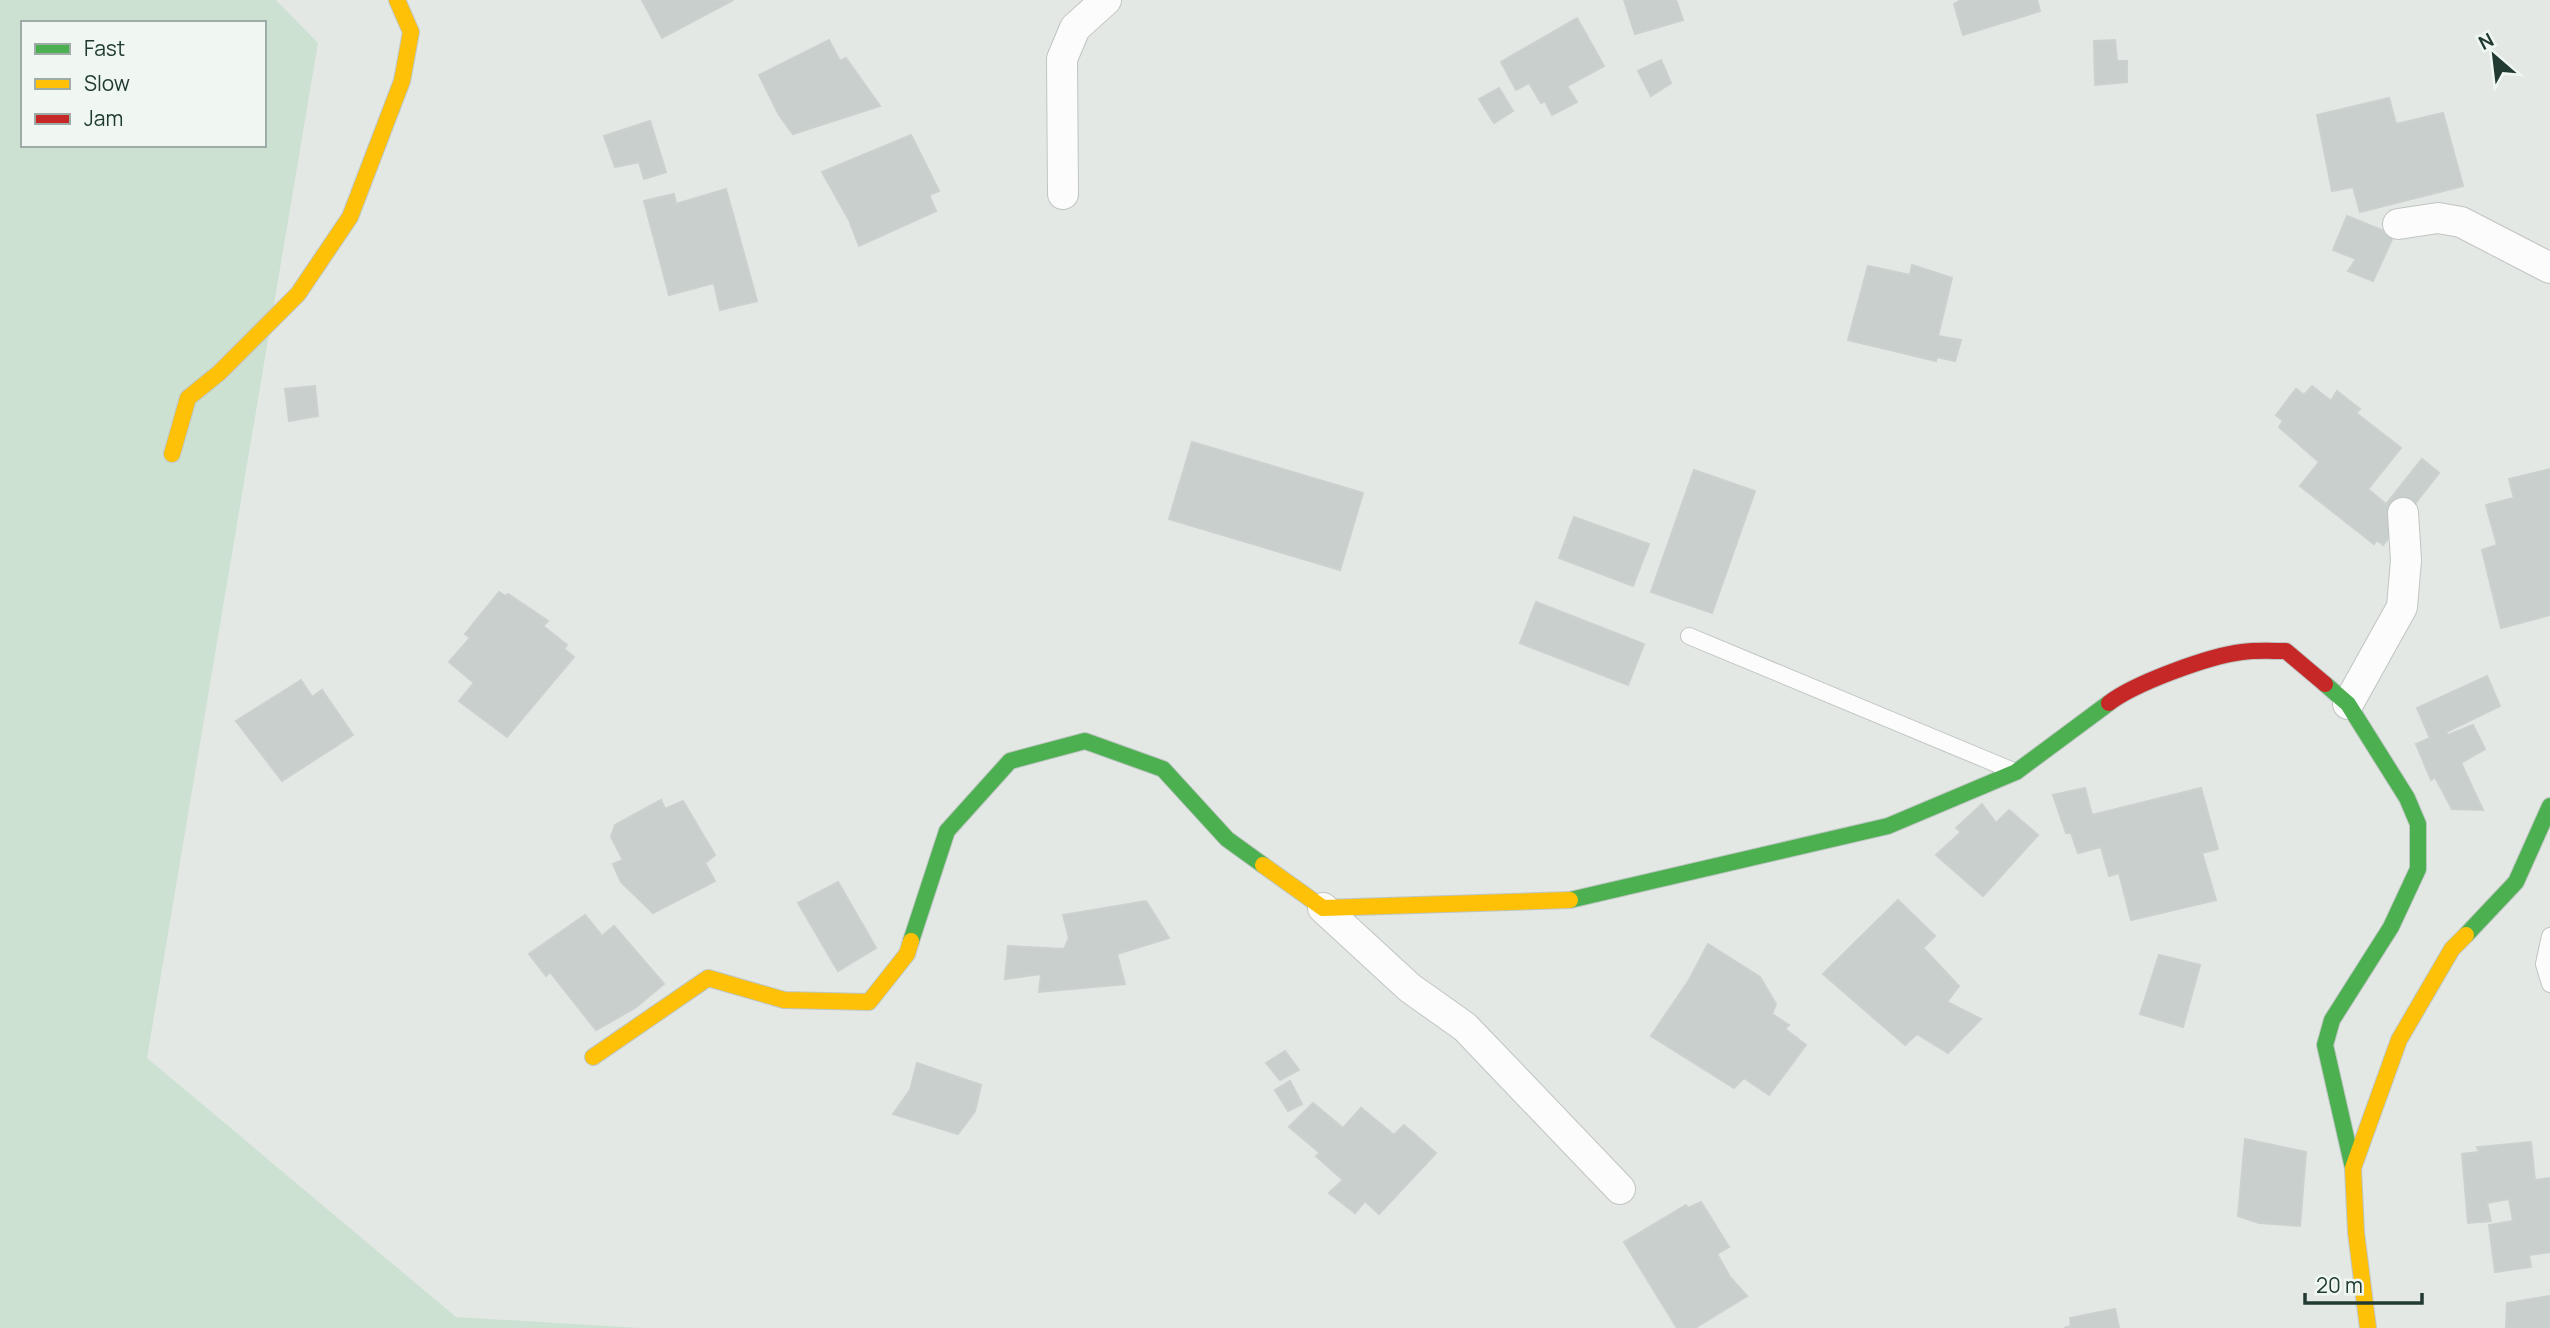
<svg xmlns="http://www.w3.org/2000/svg" width="2550" height="1328" viewBox="0 0 2550 1328" font-family="Manrope,sans-serif">
<style>
.green{fill:#cce1d1;fill-rule:evenodd}
.building{fill:#c9cfcc;stroke:#cbd1ce;stroke-width:2}
.lines{fill:none;stroke-linecap:round;stroke-linejoin:round}
.lane-casing{stroke:#c0c5c2;stroke-width:18}
.street-casing{stroke:#c0c5c2;stroke-width:32}
.fast-casing{stroke:#bec6c2;stroke-width:18}
.slow-casing{stroke:#bec6c2;stroke-width:18}
.jam-casing{stroke:#bec6c2;stroke-width:18}
.lane{stroke:#fbfcfb;stroke-width:16}
.street{stroke:#fbfcfb;stroke-width:30}
.fast{stroke:#4caf50;stroke-width:16}
.slow{stroke:#ffc107;stroke-width:16}
.jam{stroke:#c62828;stroke-width:16}
</style>
<rect width="100%" height="100%" fill="#e3e8e5"/>
<!-- green -->
<path class="green" d="M 0,0 L 276,0 L 318,43 L 147,1058 L 456,1317 L 640,1328 L 0,1328 ZM 23,23 L 264,23 L 264,145 L 23,145 Z"/>
<!-- building -->
<g class="building">
<polygon points="642,0 733,0 662,38"/>
<polygon points="1624,0 1676,0 1683,20 1635,34"/>
<polygon points="1961,0 2037,0 2040,11 1963,35 1954,4"/>
<polygon points="1577,18 1604,66 1567,86 1577,102 1552,115 1545,101 1541,103 1529,83 1516,90 1501,62"/>
<polygon points="829,40 840,61 846,58 880,106 793,134 779,115 759,75"/>
<polygon points="2115,40 2117,61 2127,61 2127,82 2095,85 2094,41"/>
<polygon points="1661,60 1671,83 1651,96 1638,71"/>
<polygon points="1499,88 1513,111 1494,123 1479,99"/>
<polygon points="2389,98 2396,124 2443,113 2463,186 2360,212 2353,187 2332,191 2317,115"/>
<polygon points="650,121 666,172 644,179 639,162 615,167 604,136"/>
<polygon points="911,135 939,191 929,195 936,211 859,246 849,220 822,172"/>
<polygon points="726,189 757,301 720,310 714,283 669,295 644,201 674,194 676,204"/>
<polygon points="2347,216 2394,235 2373,281 2348,271 2356,259 2333,250"/>
<polygon points="1912,265 1952,278 1938,336 1961,340 1955,361 1937,357 1936,361 1848,340 1868,266 1910,275"/>
<polygon points="315,386 318,416 289,421 285,389"/>
<polygon points="2312,386 2331,401 2337,391 2360,409 2356,413 2401,448 2368,489 2386,504 2422,459 2439,473 2383,545 2377,540 2374,544 2300,486 2319,462 2279,427 2283,421 2276,415 2296,389 2304,395"/>
<polygon points="1192,442 1363,493 1340,570 1169,519"/>
<polygon points="2550,469 2550,615 2501,628 2482,550 2497,545 2486,505 2514,498 2509,479"/>
<polygon points="1694,470 1755,491 1712,613 1651,592"/>
<polygon points="1574,517 1649,544 1633,586 1559,558"/>
<polygon points="499,592 506,596 508,594 548,621 543,626 567,645 564,649 574,657 507,737 459,701 474,683 449,662 470,638 465,634"/>
<polygon points="1536,602 1644,644 1628,685 1520,643"/>
<polygon points="2487,676 2500,706 2446,732 2448,735 2473,725 2485,749 2461,763 2483,810 2452,809 2435,777 2431,780 2416,744 2430,738 2417,708"/>
<polygon points="301,680 312,697 322,690 353,735 282,781 236,721"/>
<polygon points="2085,788 2092,815 2201,788 2218,849 2202,853 2216,900 2131,920 2119,873 2109,876 2101,847 2078,853 2071,833 2066,833 2053,795"/>
<polygon points="661,800 665,809 683,801 715,855 705,863 715,881 653,913 621,882 613,864 623,860 611,837 615,825"/>
<polygon points="1982,804 1996,823 2009,810 2038,835 1983,896 1936,855 1961,832 1956,828"/>
<polygon points="838,882 876,948 838,971 798,903"/>
<polygon points="1898,900 1935,936 1923,948 1959,986 1947,1002 1981,1019 1948,1053 1917,1034 1905,1045 1823,974"/>
<polygon points="1146,901 1169,938 1117,954 1125,984 1039,992 1041,974 1005,979 1008,946 1064,949 1069,938 1063,915"/>
<polygon points="585,915 602,936 614,926 664,984 635,1008 596,1030 550,972 546,976 529,954"/>
<polygon points="1708,944 1760,977 1776,1004 1772,1014 1789,1025 1785,1029 1806,1045 1769,1095 1744,1078 1734,1088 1651,1036 1689,980"/>
<polygon points="2159,955 2200,965 2183,1027 2140,1014"/>
<polygon points="1285,1051 1299,1070 1280,1080 1266,1063"/>
<polygon points="917,1063 981,1085 975,1111 958,1134 893,1114 910,1090"/>
<polygon points="1290,1081 1302,1104 1288,1111 1275,1090"/>
<polygon points="1313,1103 1343,1128 1361,1108 1394,1135 1404,1125 1436,1153 1379,1214 1365,1201 1355,1213 1329,1193 1343,1180 1316,1156 1320,1153 1289,1127"/>
<polygon points="2245,1139 2306,1152 2300,1226 2259,1223 2238,1216"/>
<polygon points="2531,1142 2535,1180 2550,1178 2550,1252 2529,1255 2531,1267 2495,1272 2489,1225 2513,1221 2509,1199 2487,1203 2491,1221 2468,1223 2462,1154 2479,1152 2477,1147"/>
<polygon points="1701,1202 1729,1247 1717,1254 1730,1277 1747,1296 1695,1328 1677,1328 1624,1242 1686,1205 1688,1208"/>
<polygon points="2550,1296 2550,1328 2506,1328 2507,1303"/>
<polygon points="2115,1309 2119,1328 2064,1328 2071,1326 2070,1318"/>
</g>
<g class="lines">
<!-- lane casing -->
<g class="lane-casing">
<g id="lane">
<polyline points="1689,636 2011,770"/>
<polyline points="2550,936 2544,964 2550,984"/>
</g>
</g>
<!-- street casing -->
<g class="street-casing">
<g id="street">
<polyline points="1063,194 1062,59 1075,28 1106,0"/>
<polyline points="2398,224 2438,218 2461,222 2550,268"/>
<polyline points="2348,704 2402,607 2406,560 2403,513"/>
<polyline points="1323,908 1410,988 1465,1027 1620,1189"/>
</g>
</g>
<!-- fast casing -->
<g class="fast-casing">
<g id="fast">
<polyline points="2325,684 2348,704 2407,798 2418,824 2418,869 2391,927 2332,1020 2325,1045 2353,1168"/>
<polyline points="1570,900 1888,826 2016,772 2109,703"/>
<polyline points="2466,935 2516,882 2550,806"/>
<polyline points="911,941 947,831 1010,761 1085,741 1163,769 1227,839 1263,865"/>
</g>
</g>
<!-- slow casing -->
<g class="slow-casing">
<g id="slow">
<polyline points="172,454 188,398 219,373 298,294 350,217 402,81 411,32 397,0"/>
<polyline points="1263,865 1323,908 1570,900"/>
<polyline points="593,1057 708,978 784,1000 869,1002 907,954 911,941"/>
<polyline points="2368,1328 2356,1232 2353,1168 2399,1040 2452,949 2466,935"/>
</g>
</g>
<!-- jam casing -->
<g class="jam-casing">
<path id="jam" d="M 2109,703 C 2135,683 2209,656 2242,652 C 2256,650 2272,651 2286,651 L 2325,684"/>
</g>
<!-- lane -->
<use href="#lane" class="lane"/>
<!-- street -->
<use href="#street" class="street"/>
<!-- fast -->
<use href="#fast" class="fast"/>
<!-- slow -->
<use href="#slow" class="slow"/>
<!-- jam -->
<use href="#jam" class="jam"/>
</g>
<!-- legend -->
<rect x="21" y="21" width="245" height="126" fill="#f0f7f3" stroke="#9daca6" stroke-width="2"/>
<rect x="35" y="44" width="35" height="10" fill="#4caf50" stroke="#9daca6" stroke-width="2"/>
<text x="84" y="56" font-size="21" fill="#213b32">Fast</text>
<rect x="35" y="79" width="35" height="10" fill="#ffc107" stroke="#9daca6" stroke-width="2"/>
<text x="84" y="91" font-size="21" fill="#213b32">Slow</text>
<rect x="35" y="114" width="35" height="10" fill="#c62828" stroke="#9daca6" stroke-width="2"/>
<text x="84" y="126" font-size="21" fill="#213b32">Jam</text>
<!-- north arrow -->
<g transform="translate(2494 56) rotate(332)" stroke="#f0f7f3" stroke-width="5" paint-order="stroke">
<path d="M0-5L12 26L0 18L-12 26Z" fill="#213b32"/>
<text y="-10" font-size="19" font-weight="bold" text-anchor="middle" fill="#213b32">N</text>
</g>
<!-- scale -->
<path d="M2305 1293v10h117v-10" fill="none" stroke="#213b32" stroke-width="3.5"/>
<text x="2316" y="1293" font-size="21" fill="#213b32" stroke="#f0f7f3" stroke-width="5" paint-order="stroke">20 m</text>
</svg>
